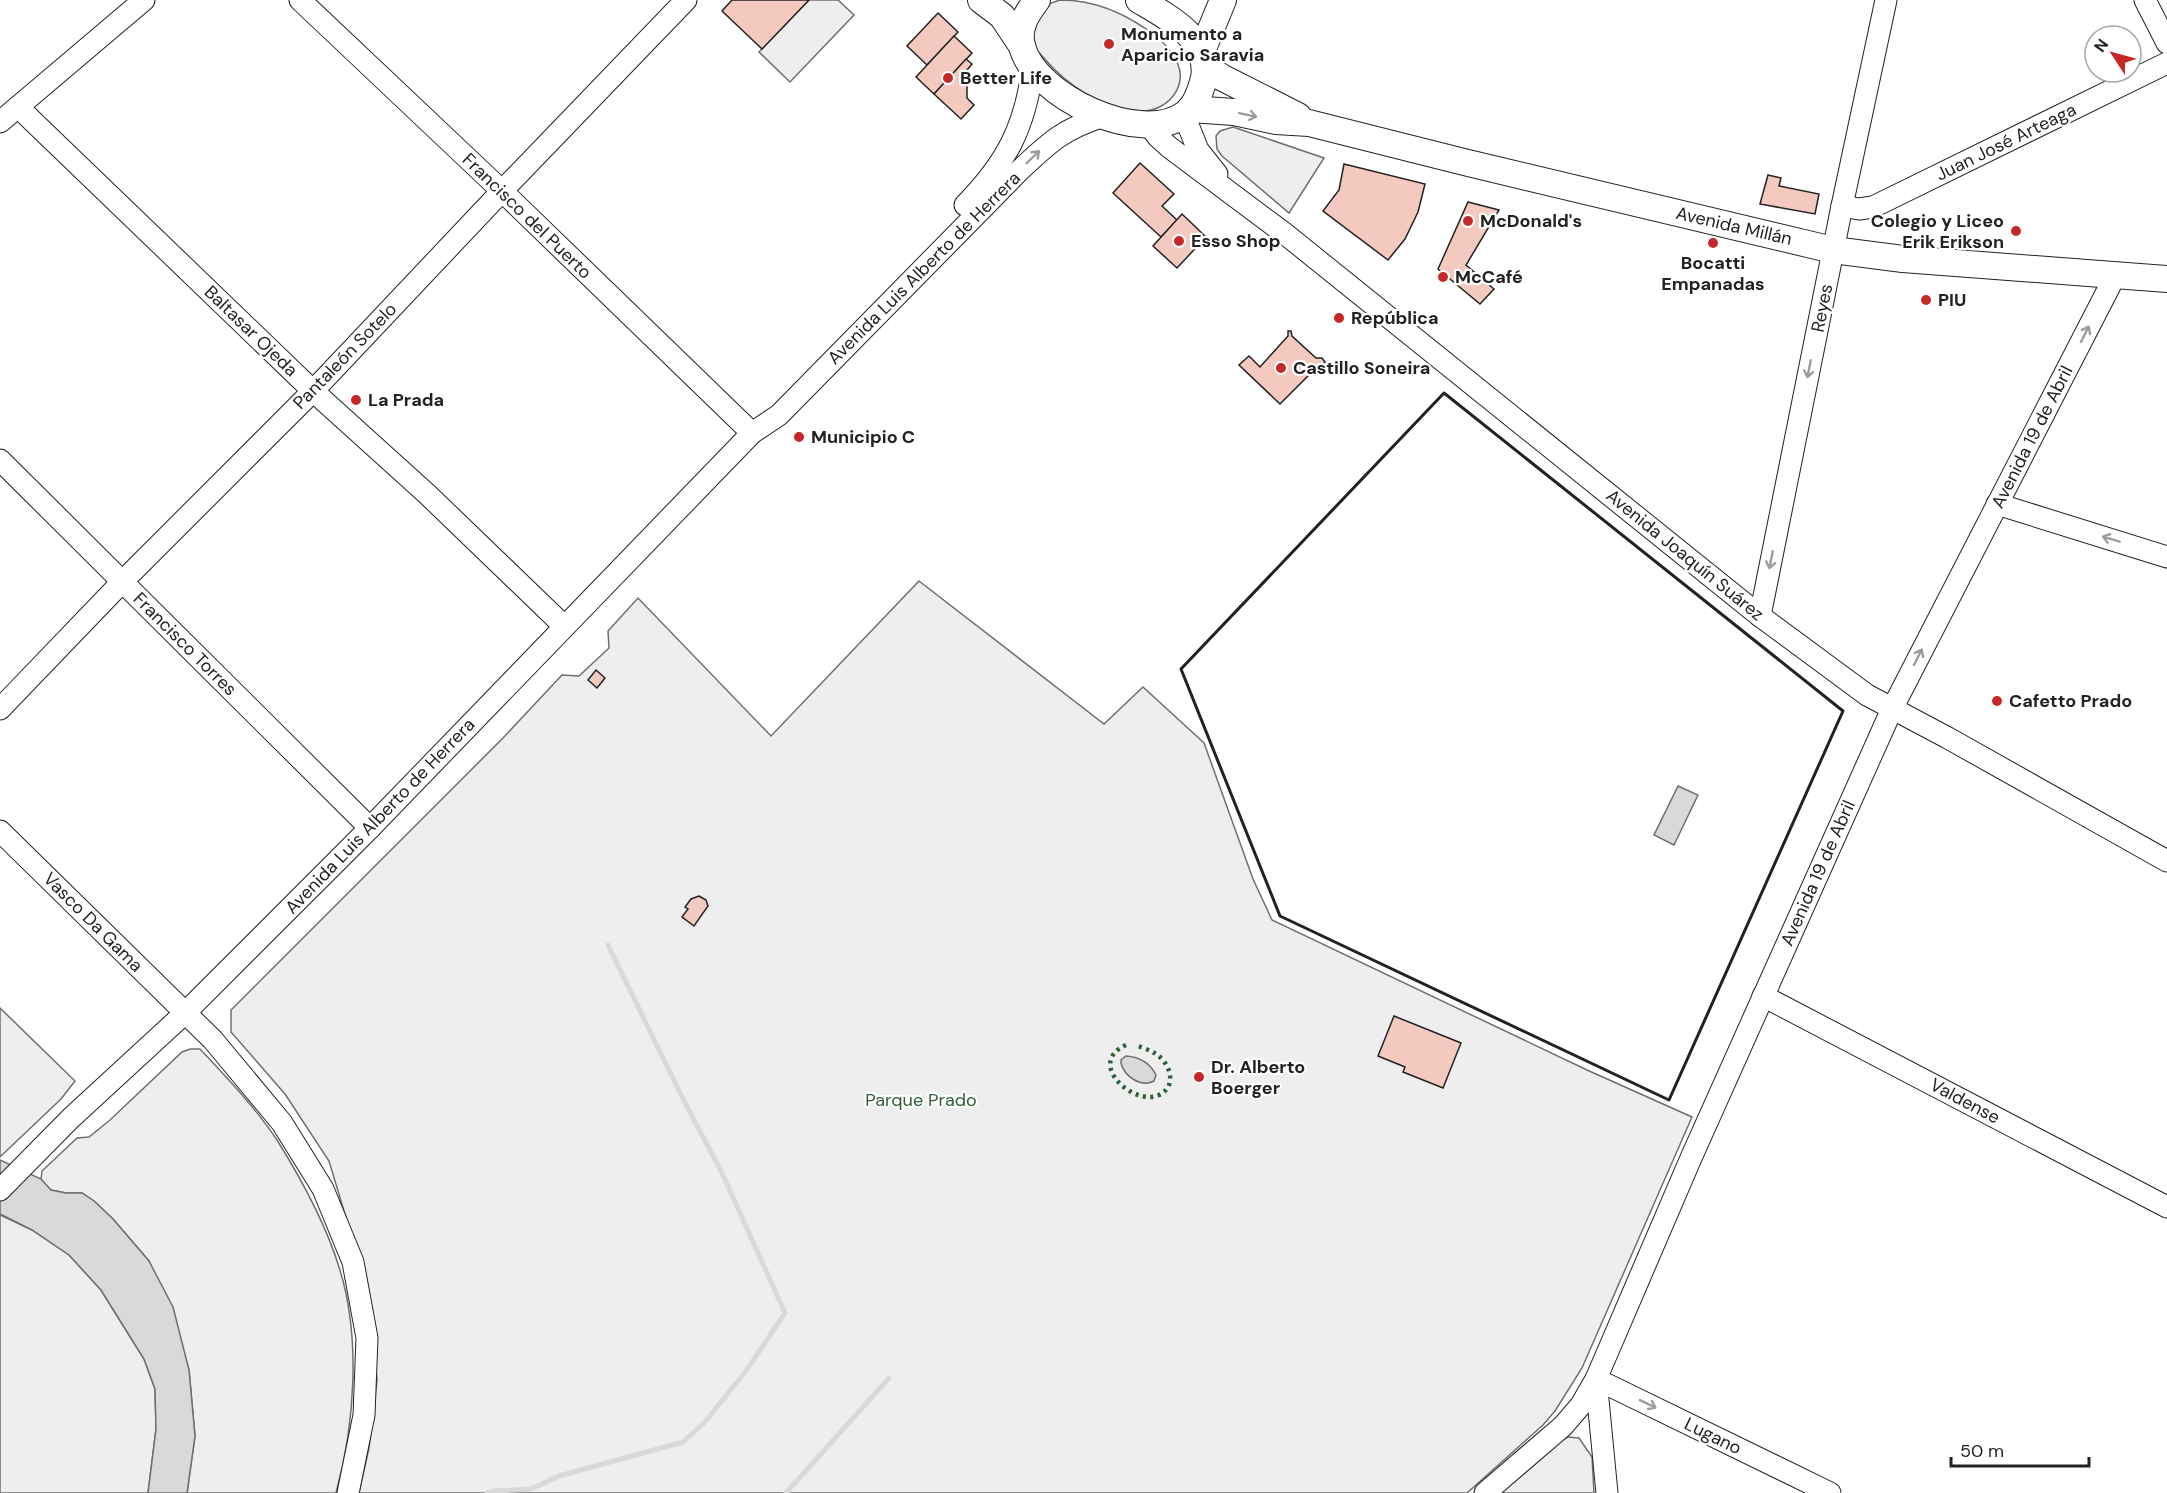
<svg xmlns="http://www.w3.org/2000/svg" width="2167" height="1493" viewBox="0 0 2167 1493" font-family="'DM Sans',sans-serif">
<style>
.green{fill:#eee;stroke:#6f6f6f;stroke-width:1.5}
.water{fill:#d9d9d9;stroke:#6f6f6f;stroke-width:1.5}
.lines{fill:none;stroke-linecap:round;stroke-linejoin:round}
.stream{stroke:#d9d9d9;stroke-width:5}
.building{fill:#f3c9c0;stroke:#222;stroke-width:1.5}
.minor-casing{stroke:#222;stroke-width:23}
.major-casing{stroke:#222;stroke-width:28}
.minor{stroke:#fff;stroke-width:21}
.major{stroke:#fff;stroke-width:26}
.hedge{stroke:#2f5e38;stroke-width:4.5;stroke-dasharray:3 4.5;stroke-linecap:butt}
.wall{stroke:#222;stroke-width:3}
.oneway{stroke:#9c9c9c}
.poi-dot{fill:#c62828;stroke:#fff;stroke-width:2}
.labels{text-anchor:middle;stroke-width:4.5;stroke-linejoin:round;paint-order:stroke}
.poi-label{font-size:18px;font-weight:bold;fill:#222;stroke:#fff;text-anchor:start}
.street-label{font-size:18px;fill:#222;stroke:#fff}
.park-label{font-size:18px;fill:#2f5e38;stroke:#fff}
</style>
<rect width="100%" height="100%" fill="#fff"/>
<!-- green -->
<g class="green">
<polygon points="809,0 838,0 854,15 790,82 759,52"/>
<path d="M 1060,0 C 1096,0 1129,15 1157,37 C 1164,43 1173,53 1177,62 C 1189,87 1166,112 1141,111 C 1103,109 1067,86 1043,57 C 1038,52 1032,45 1031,38 C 1030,26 1040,15 1045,5 Z"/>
<polygon points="1233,127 1324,158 1289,213 1222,156 1217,149 1216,136 1220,131"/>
<polygon points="919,581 1104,724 1143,687 1204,743 1253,879 1272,920 1587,1070 1692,1117 1582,1368 1555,1411 1543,1425 1467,1493 359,1493 369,1448 377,1380 370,1307 353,1241 329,1161 285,1094 231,1032 231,1010 503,738 562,675 579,676 609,648 608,631 638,598 771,736"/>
<polygon points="0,1008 75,1081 61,1099 0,1157"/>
<path d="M 190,1049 L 200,1049 C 227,1078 255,1107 277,1140 C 302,1180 325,1222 339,1267 C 361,1336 355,1424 336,1493 L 187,1493 L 195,1436 L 189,1370 L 149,1261 L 113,1219 L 94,1201 L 82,1193 L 66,1193 L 50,1190 L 41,1179 L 42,1171 L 77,1138 L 89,1137 L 110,1120 L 182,1052 Z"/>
<polygon points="0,1215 32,1230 69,1255 101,1290 144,1359 155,1389 156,1429 148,1493 0,1493"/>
<polygon points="1568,1437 1579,1438 1592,1457 1594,1493 1497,1493 1555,1444"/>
</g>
<!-- water -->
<g class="water">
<polygon points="1678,786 1698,795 1674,845 1654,835"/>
<path d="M 1126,1056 C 1140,1057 1150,1063 1156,1075 L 1154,1081 C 1141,1088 1124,1076 1121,1063 L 1121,1060 Z"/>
<polygon points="0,1160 41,1179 51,1190 66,1193 82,1193 94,1201 113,1219 149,1261 173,1307 189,1370 195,1436 187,1493 148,1493 156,1429 155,1389 144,1359 101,1290 69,1255 32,1230 0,1214"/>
</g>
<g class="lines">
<!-- stream -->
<g class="stream">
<polyline points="487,1493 494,1491 531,1489 559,1476 683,1442 704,1423 746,1371 785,1313 722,1173 683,1099 608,945"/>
<polyline points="786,1493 889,1378"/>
</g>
</g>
<!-- building -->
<g class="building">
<polygon points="732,0 809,0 762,49 722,11"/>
<polygon points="938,13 958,32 927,65 907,46"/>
<polygon points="954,36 972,53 934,94 916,77"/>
<polygon points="966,59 972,64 967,70 967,98 974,105 961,119 934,94"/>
<polygon points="1140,163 1174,194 1162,206 1177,220 1161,237 1113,193"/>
<polygon points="1344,164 1425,184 1418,212 1405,239 1388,260 1323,211 1339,190"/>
<polygon points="1768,175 1781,178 1779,186 1819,194 1815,214 1760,204"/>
<polygon points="1468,202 1499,210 1466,265 1494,289 1480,304 1438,269"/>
<polygon points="1182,214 1206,237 1177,268 1153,246"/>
<polygon points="1288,331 1291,331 1292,336 1316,358 1322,358 1325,362 1321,367 1316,368 1280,404 1239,365 1249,356 1260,367 1288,336"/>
<polygon points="596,670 605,678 597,688 588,680"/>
<polygon points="699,896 706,900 708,906 694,926 682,917 688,909 685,907 691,899"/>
<polygon points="1394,1016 1461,1043 1443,1088 1403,1072 1405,1067 1378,1056"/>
</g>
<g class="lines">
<!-- minor casing -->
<g class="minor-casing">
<g id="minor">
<polyline points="300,0 502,191 752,433"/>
<polyline points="2145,0 2167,43"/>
<polyline points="18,107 313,391 427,494 564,626"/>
<polyline points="1184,115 1198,150 1217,174"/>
<polyline points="0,122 144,0"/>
<polyline points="1149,125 1158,137 1169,147 1284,233 1760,616 1867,695 1948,738 2167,861"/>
<path d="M 965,205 C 1007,162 1025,127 1033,67"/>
<polyline points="1842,206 1859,209 1873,207 2167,63"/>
<polyline points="0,460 370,828"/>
<polyline points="1997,504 2167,557"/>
<polyline points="1760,616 1842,206 1886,0"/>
<polyline points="0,709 123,581 313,391 502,191 686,0"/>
<polyline points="0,831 213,1040 282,1123 323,1189 353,1262 367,1338 364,1415 348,1493"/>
<polyline points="1763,996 2167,1207"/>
<path d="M 0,1190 L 71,1118 L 185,1013 L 370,828 L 752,433 L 779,415 L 1020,170 C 1050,142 1063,129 1104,116"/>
<polyline points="1485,1493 1563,1426 1581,1405 1596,1379 1830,1493"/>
<polyline points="1607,1493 1596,1379 1691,1158 1892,709 2115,276"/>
</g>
</g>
<!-- major casing -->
<g class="major-casing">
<g id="major">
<polyline points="981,0 1002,16 1022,46"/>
<path d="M 1037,0 C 1027,13 1017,28 1022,46 C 1034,96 1141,147 1185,114 C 1196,106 1201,90 1204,78 C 1211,39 1168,17 1139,0"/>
<polyline points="1202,51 1223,0"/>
<polyline points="1206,66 1221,77 1298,116"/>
<polyline points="1190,109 1234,112 1276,121 1309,123 1464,162 1833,250 1903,259 2167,279"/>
</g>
</g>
<!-- minor -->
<use href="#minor" class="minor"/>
<!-- major -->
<use href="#major" class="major"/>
<!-- hedge -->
<path class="hedge" d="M 1126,1045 C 1085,1063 1134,1107 1159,1095 C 1178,1086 1170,1063 1156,1054 C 1150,1050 1141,1047 1135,1045"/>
<!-- wall -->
<polygon class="wall" points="1444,393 1843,711 1669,1100 1280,916 1181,669"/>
</g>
<!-- one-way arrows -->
<defs><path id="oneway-shaft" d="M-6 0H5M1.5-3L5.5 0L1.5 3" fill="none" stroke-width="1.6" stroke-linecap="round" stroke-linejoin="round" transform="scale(1.5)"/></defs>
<g class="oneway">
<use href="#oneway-shaft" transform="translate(1248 115) rotate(12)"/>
<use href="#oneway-shaft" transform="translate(1033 157) rotate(-44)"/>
<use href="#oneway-shaft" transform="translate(2085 334) rotate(-63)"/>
<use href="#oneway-shaft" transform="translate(1809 369) rotate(101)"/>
<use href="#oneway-shaft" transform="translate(2111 539) rotate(-163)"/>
<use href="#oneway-shaft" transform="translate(1771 560) rotate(101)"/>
<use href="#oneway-shaft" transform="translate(1918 657) rotate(-63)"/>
<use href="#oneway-shaft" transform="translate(1648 1404) rotate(26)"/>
</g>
<!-- markers -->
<g class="poi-dot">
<circle cx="1109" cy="44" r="6"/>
<circle cx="948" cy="78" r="6"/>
<circle cx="1468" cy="221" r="6"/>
<circle cx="2016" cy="231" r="6"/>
<circle cx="1179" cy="241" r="6"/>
<circle cx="1713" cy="243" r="6"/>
<circle cx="1443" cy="277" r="6"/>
<circle cx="1926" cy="300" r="6"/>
<circle cx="1339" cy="318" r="6"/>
<circle cx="1281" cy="368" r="6"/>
<circle cx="356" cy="400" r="6"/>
<circle cx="799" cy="437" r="6"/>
<circle cx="1997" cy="701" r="6"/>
<circle cx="1199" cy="1077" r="6"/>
</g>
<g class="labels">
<!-- poi labels -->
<g class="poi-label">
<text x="1121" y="40">Monumento a<tspan x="1121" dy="21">Aparicio Saravia</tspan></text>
<text x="960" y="84">Better Life</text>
<text x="1480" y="227">McDonald's</text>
<text x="2004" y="227" text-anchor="end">Colegio y Liceo<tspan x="2004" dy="21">Erik Erikson</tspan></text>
<text x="1191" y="247">Esso Shop</text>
<text x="1713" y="269" text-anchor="middle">Bocatti<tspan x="1713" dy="21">Empanadas</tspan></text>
<text x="1455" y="283">McCafé</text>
<text x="1938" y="306">PIU</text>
<text x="1351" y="324">República</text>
<text x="1293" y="374">Castillo Soneira</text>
<text x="368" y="406">La Prada</text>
<text x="811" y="443">Municipio C</text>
<text x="2009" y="707">Cafetto Prado</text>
<text x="1211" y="1073">Dr. Alberto<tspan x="1211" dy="21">Boerger</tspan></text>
</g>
<!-- street labels -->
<g class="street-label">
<text transform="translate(2006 142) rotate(-26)" y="6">Juan José Arteaga</text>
<text transform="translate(527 216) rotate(44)" y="6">Francisco del Puerto</text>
<text transform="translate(1734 226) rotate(13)" y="6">Avenida Millán</text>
<text transform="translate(924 268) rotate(-45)" y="6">Avenida Luis Alberto de Herrera</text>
<text transform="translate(1822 308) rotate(-79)" y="6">Reyes</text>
<text transform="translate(251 331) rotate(44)" y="6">Baltasar Ojeda</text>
<text transform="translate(345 356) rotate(-46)" y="6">Pantaleón Sotelo</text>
<text transform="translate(2032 437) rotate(-63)" y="6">Avenida 19 de Abril</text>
<text transform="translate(1685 555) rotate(39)" y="6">Avenida Joaquín Suárez</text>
<text transform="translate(185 644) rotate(45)" y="6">Francisco Torres</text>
<text transform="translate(380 816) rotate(-46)" y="6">Avenida Luis Alberto de Herrera</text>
<text transform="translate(1818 873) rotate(-66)" y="6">Avenida 19 de Abril</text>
<text transform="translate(93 922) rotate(45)" y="6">Vasco Da Gama</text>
<text transform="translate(1965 1101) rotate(28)" y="6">Valdense</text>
<text transform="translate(1713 1436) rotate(26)" y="6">Lugano</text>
</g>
<!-- park labels -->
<g class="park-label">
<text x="921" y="1106">Parque Prado</text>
</g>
</g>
<!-- north arrow -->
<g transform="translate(2113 54) rotate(306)"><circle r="28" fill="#ffffff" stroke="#a7a7a7" stroke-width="1.5"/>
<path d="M0-4.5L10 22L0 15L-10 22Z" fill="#c62828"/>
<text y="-9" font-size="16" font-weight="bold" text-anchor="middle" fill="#222222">N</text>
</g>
<!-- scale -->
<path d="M1951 1457v9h138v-9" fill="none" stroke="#222222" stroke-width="3"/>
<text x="1960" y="1457" font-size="18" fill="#222222" stroke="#ffffff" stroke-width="4.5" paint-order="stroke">50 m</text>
</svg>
